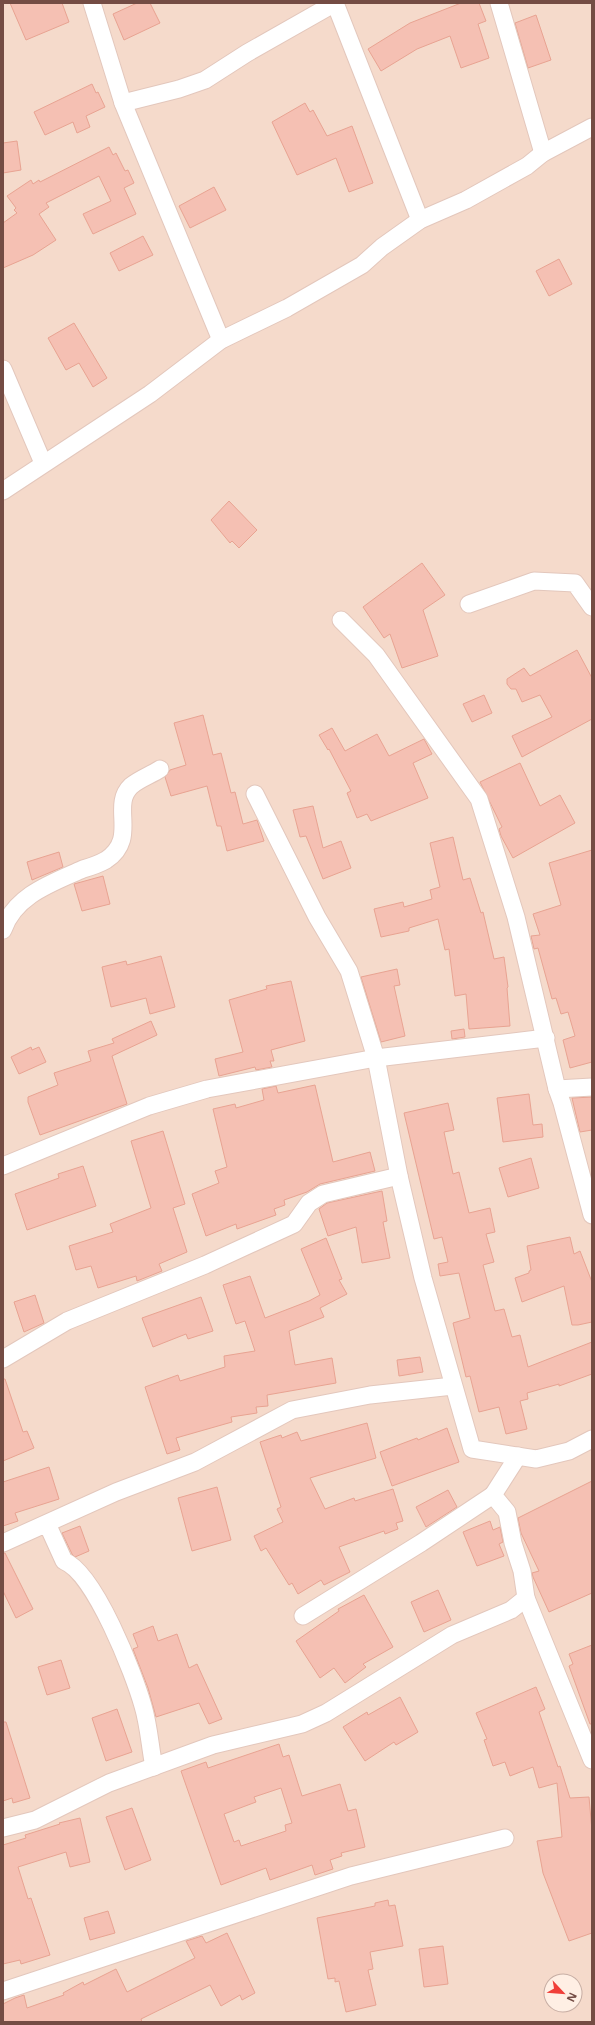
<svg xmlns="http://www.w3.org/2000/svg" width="595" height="2025" viewBox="0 0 595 2025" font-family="'Open Sans',sans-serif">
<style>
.residential{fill:#f5dacb;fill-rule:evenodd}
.building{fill:#f5c0b3;stroke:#e8a392;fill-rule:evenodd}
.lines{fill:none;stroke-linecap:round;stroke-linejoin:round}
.minor-casing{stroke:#e3c7bc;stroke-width:19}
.minor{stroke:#fff;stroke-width:17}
</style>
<rect width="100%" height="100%" fill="#feeadd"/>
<!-- residential -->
<path class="residential" d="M 3,3 L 592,3 L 592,2022 L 3,2022 ZM 551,1981 L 575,1981 L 575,2005 L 551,2005 Z"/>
<!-- building -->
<g class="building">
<polygon points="10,3 62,3 69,22 26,40"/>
<polygon points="137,3 150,3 160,23 124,40 113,14"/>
<polygon points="461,3 479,3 486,21 478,24 489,58 461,68 450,36 417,49 381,71 368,49 410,23"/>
<polygon points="536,15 551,60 528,68 515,23"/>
<polygon points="92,84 96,93 98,92 105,107 86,116 90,127 77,133 73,122 45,135 34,112"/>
<polygon points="305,103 310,112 313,110 327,136 352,126 373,183 349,192 336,158 297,175 272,122"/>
<polygon points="17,141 21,170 3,173 3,143"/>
<polygon points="109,147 113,155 116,153 125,171 128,170 134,183 124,188 136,214 93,234 83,214 111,201 99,176 46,203 49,207 39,214 56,240 33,255 3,268 3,223 17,213 14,210 16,208 7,196 31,180 33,184 39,180 40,182"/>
<polygon points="214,187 226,210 190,228 179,206"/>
<polygon points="143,236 153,255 119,271 110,253"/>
<polygon points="559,259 572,284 549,296 536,271"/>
<polygon points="74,323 107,378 93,387 79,363 66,370 48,338"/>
<polygon points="229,501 257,530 239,548 232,541 230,543 211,520"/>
<polygon points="422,563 445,595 423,610 438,656 402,668 390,634 384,638 363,607"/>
<polygon points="577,650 592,678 592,719 522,757 512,736 552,717 540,695 522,702 516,689 511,689 507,684 507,679 524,668 530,676"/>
<polygon points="484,695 492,713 472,722 463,704"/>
<polygon points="203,715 213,755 221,753 231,793 235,792 243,824 257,820 264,841 227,851 221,826 217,826 207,786 171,796 165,777 170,770 186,765 174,723"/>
<polygon points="332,728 345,751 377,734 389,756 424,739 432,754 413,763 428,798 371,821 367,814 357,818 347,793 351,791 329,749 328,750 319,735"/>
<polygon points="520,763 540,806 560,795 575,823 513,858 501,836 499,829 502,827 480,782"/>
<polygon points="313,806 323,848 341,841 351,868 323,879 306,836 300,837 293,810"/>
<polygon points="453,837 463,880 470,878 481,913 483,912 494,959 504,957 508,987 507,988 510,1026 469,1029 466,994 455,996 449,949 445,950 438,919 409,928 409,931 381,937 374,909 403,902 404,907 432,899 430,890 440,887 430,843"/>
<polygon points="592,850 592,1062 570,1068 563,1040 575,1036 568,1012 561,1014 556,998 552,999 538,948 534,949 531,936 540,935 533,914 561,905 549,863"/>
<polygon points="59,852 63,867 32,880 27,862"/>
<polygon points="103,876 110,904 82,911 74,884"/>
<polygon points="161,956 175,1007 150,1014 146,998 111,1007 102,967 126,961 127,965"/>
<polygon points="397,969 400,985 394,986 405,1036 381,1042 361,977"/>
<polygon points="291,981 305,1041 271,1050 274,1061 270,1061 272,1067 256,1070 255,1067 219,1076 215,1059 243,1052 229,1000 267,989 266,986"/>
<polygon points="151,1021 157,1035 112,1056 127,1104 40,1135 28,1102 28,1097 58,1085 54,1073 91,1061 88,1051 114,1043 112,1039"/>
<polygon points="464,1029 465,1037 452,1039 451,1031"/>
<polygon points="31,1047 32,1050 39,1047 46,1062 19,1074 11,1057"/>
<polygon points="315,1085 333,1162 370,1152 375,1171 320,1184 307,1192 284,1200 285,1205 274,1209 276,1215 237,1229 236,1224 206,1236 192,1194 219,1183 215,1171 227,1167 213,1109 235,1104 236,1108 264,1100 262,1089 276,1086 278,1093"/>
<polygon points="529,1094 533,1125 542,1124 543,1137 503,1142 497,1098"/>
<polygon points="592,1097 592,1130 580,1132 572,1098"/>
<polygon points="448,1103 454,1130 444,1132 453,1174 459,1172 469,1213 490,1208 495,1232 486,1234 494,1262 483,1265 495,1311 504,1309 512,1337 520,1335 528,1367 592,1342 592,1374 559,1386 559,1384 527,1393 528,1399 520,1401 527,1429 506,1434 499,1407 479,1412 470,1376 466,1377 453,1323 470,1318 459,1273 440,1276 438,1264 448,1262 442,1237 434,1239 404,1113"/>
<polygon points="163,1131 185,1204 173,1208 187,1252 159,1264 162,1271 137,1281 136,1276 98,1288 91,1266 76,1270 69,1246 113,1232 110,1224 151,1208 131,1141"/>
<polygon points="531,1158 539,1188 508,1197 499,1168"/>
<polygon points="83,1166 96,1206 27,1230 15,1194 59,1178 58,1174"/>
<polygon points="382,1191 387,1221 383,1222 390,1258 362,1263 356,1227 328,1236 319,1209 327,1203"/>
<polygon points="570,1237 574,1254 580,1251 592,1282 592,1322 578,1325 572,1325 564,1286 522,1302 515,1278 529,1273 529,1271 531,1270 527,1246"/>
<polygon points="326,1238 342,1279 339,1280 347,1294 320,1308 324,1317 289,1331 295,1365 332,1358 336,1383 267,1395 268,1406 256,1407 257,1413 231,1417 232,1422 176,1438 180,1450 167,1454 145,1387 178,1375 180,1381 225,1367 224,1356 255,1351 245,1321 236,1324 223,1285 250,1276 265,1318 309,1301 320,1295 301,1249"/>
<polygon points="35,1295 44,1323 24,1332 14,1302"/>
<polygon points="201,1297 213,1331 188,1339 186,1334 153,1347 142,1318"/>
<polygon points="420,1357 423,1372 399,1376 397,1360"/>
<polygon points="3,1379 5,1379 23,1432 27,1431 34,1448 3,1461"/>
<polygon points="367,1423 376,1458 310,1478 325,1509 354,1498 355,1501 393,1489 403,1521 396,1523 398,1529 385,1534 384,1531 339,1547 350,1572 324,1585 321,1580 298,1594 292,1583 289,1585 266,1548 261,1551 254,1536 283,1522 277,1509 281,1507 260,1442 281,1435 282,1438 297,1432 301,1441"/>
<polygon points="447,1428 459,1462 392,1486 380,1452 417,1438 418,1440"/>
<polygon points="49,1467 59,1499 15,1513 18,1521 3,1526 3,1482"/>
<polygon points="592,1481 592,1593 549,1612 533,1577 532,1573 539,1571 521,1533 518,1518"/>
<polygon points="217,1487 231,1540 192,1551 178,1498"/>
<polygon points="448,1490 457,1507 426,1527 416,1507"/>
<polygon points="490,1521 493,1530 500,1527 503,1542 499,1544 504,1556 477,1566 463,1532"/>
<polygon points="80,1526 89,1551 75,1557 72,1554 62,1533"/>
<polygon points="3,1553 5,1553 33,1609 16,1618 3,1591"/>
<polygon points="438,1590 451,1620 424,1632 411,1602"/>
<polygon points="364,1595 393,1647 363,1664 366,1667 345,1683 334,1668 320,1678 296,1641 339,1611 338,1609"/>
<polygon points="153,1626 158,1641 177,1634 189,1668 197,1664 222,1719 209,1724 199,1703 156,1717 148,1688 133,1649 138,1647 133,1634"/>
<polygon points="592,1645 592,1724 590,1724 569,1666 573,1664 569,1654"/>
<polygon points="61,1660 70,1688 47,1695 38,1667"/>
<polygon points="536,1687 545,1709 539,1712 558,1767 560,1766 570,1798 589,1797 592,1831 592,1933 569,1941 543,1873 537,1841 562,1837 557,1783 539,1788 533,1767 510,1776 505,1762 493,1766 484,1740 487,1739 476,1713"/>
<polygon points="400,1697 418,1732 396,1745 394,1742 365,1761 343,1727 367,1712 368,1715"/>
<polygon points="117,1709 132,1752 106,1761 92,1718"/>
<polygon points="3,1722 6,1722 30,1798 13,1803 12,1798 3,1801"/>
<path d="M 279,1744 L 283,1757 L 289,1755 L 302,1796 L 340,1784 L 348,1811 L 356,1809 L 365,1847 L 341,1853 L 342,1856 L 330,1860 L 333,1869 L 315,1875 L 312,1865 L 270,1880 L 266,1868 L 221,1885 L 181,1771 L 206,1762 L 208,1768 ZM 281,1788 L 292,1823 L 285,1825 L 286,1831 L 241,1846 L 239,1840 L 234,1842 L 224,1814 L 256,1802 L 254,1797 Z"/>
<polygon points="132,1808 151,1860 125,1870 106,1817"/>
<polygon points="80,1818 90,1862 70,1867 66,1852 18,1867 28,1899 31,1898 50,1955 21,1964 20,1960 3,1964 3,1845 26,1838 25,1835 60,1824 59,1823"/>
<polygon points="388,1900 389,1906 395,1905 403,1946 370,1952 373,1969 368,1970 376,2005 346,2012 339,1981 335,1982 335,1978 328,1979 317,1918 375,1906 375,1903"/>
<polygon points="108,1911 115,1933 90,1940 84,1918"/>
<polygon points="227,1933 255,1993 242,2000 240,1995 221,2006 210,1985 141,2019 142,2022 3,2022 3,2004 15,1998 24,1995 27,2008 64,1995 63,1993 83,1982 84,1985 116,1969 127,1992 195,1958 186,1941 202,1936 206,1943"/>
<polygon points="443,1946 448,1984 424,1987 419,1949"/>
</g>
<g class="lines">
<!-- minor casing -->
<g class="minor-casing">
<g id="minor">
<polyline points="92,3 123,103 221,340"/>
<polyline points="335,3 420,220"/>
<polyline points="499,3 543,153"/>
<polyline points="123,103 179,89 205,80 247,53 335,3"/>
<polyline points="3,369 43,463"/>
<polyline points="3,491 150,394 221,340 287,308 362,265 382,247 420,220 466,200 527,166 543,153 592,127"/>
<polyline points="469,604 534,581 575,583 592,607"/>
<polyline points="341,620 376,655 479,799 516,917 557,1089 562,1103 592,1215"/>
<polyline points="255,794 317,917 349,971 376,1058 399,1176 423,1278 472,1449 536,1459 569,1451 592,1439"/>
<path d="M 3,930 C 15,895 52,883 83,869 C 90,867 99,864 106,860 C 139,838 110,806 131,786 C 139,779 151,775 160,769"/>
<polyline points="557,1089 592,1087"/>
<polyline points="3,1166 149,1106 207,1089 376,1058 546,1038"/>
<polyline points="3,1359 67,1321 205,1265 294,1224 309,1203 323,1194 399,1176"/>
<path d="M 42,1526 L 49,1528 L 64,1561 C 95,1573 134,1674 143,1706 C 149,1726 150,1747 154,1767"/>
<polyline points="3,1543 116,1492 195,1462 292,1410 370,1395 453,1386"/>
<polyline points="526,1598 592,1760"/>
<polyline points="303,1616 421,1543 493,1495"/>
<polyline points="3,1828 35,1820 109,1783 213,1745 302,1724 326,1713 452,1635 511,1610 526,1598 522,1571 513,1543 507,1512 493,1495 518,1456"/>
<polyline points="3,1991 351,1876 505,1838"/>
</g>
</g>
<!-- minor -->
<use href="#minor" class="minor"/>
</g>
<!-- border -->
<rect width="595" height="2025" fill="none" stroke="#744c44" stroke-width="8"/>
<!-- north arrow -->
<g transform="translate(563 1993) rotate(116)"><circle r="19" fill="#ffefe4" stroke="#c7aea4"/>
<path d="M0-3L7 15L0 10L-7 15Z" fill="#f03f39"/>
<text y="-6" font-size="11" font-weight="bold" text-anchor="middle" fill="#744c44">N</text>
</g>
</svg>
